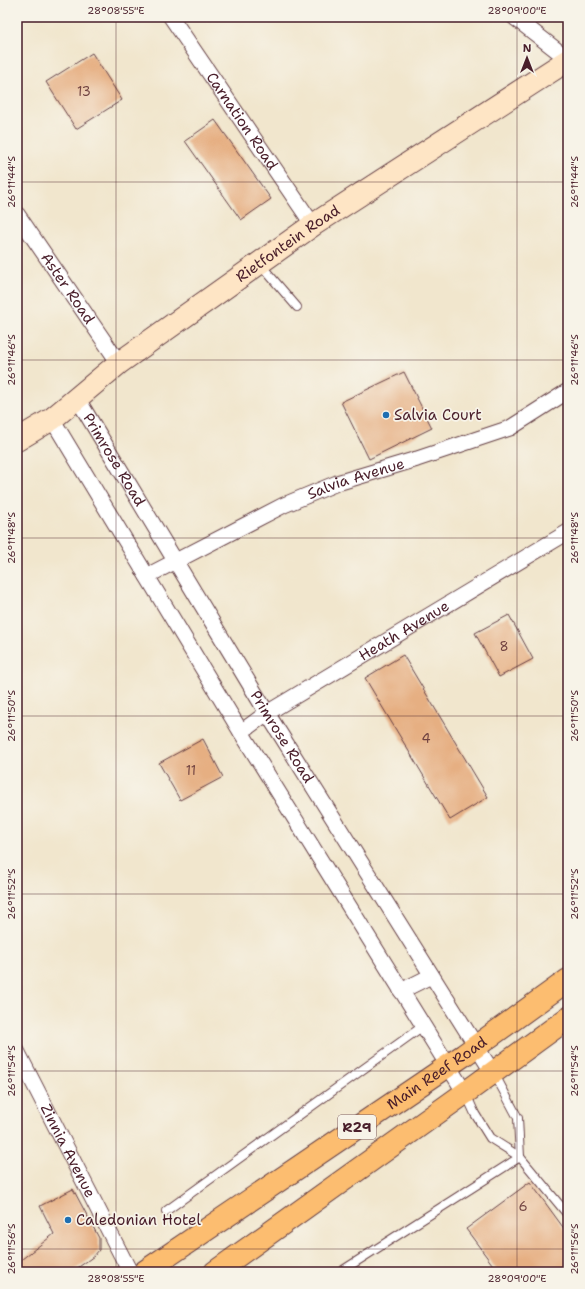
<svg xmlns="http://www.w3.org/2000/svg" width="585" height="1289" viewBox="0 0 585 1289" font-family="'Shantell Sans',sans-serif">
<style>
.building{fill:#e6af82}
.lines{fill:none;stroke-linecap:round;stroke-linejoin:round}
.lane-casing{stroke:#633d43;stroke-width:10}
.street-casing{stroke:#633d43;stroke-width:17}
.secondary-casing{stroke:#633d43;stroke-width:24}
.primary-casing{stroke:#633d43;stroke-width:24}
.lane{stroke:#fff;stroke-width:8}
.street{stroke:#fff;stroke-width:15}
.secondary{stroke:#fee5c5;stroke-width:22}
.primary{stroke:#fcbd6f;stroke-width:22}
.ticks{fill:none;stroke:#4a1f2b;stroke-width:1;stroke-opacity:0.45}
.poi-dot{fill:#1f6fb2;stroke:#f7f3e8;stroke-width:1.5}
.labels{text-anchor:middle;stroke-width:3.5;stroke-linejoin:round;paint-order:stroke}
.number-label{font-size:13px;fill:#714341}
.shield{fill:#f7f3e8;stroke:#7e5f64;stroke-width:1}
.shield-label{font-size:14px;font-weight:bold;fill:#4a1f2b}
.street-label{font-size:15px;fill:#4a1f2b;stroke:#f7f3e8}
.poi-label{font-size:15px;fill:#4a1f2b;stroke:#f7f3e8;text-anchor:start}
.neatline{fill:none;stroke:#4a1f2b;stroke-width:1.5}
.ticks-label{font-size:10px;text-anchor:middle;fill:#4a1f2b}
</style>
<rect width="100%" height="100%" fill="#f7f3e8"/>
<filter id="ink" filterUnits="userSpaceOnUse"><feTurbulence type="fractalNoise" baseFrequency=".025" numOctaves="2"/><feDisplacementMap in="SourceGraphic" scale="8" xChannelSelector="R" yChannelSelector="G"/><feConvolveMatrix kernelMatrix="1 2 1 2 8 2 1 2 1" color-interpolation-filters="sRGB"/></filter>
<filter id="wash" filterUnits="userSpaceOnUse"><feTurbulence type="fractalNoise" baseFrequency=".012" numOctaves="4" result="noise"/><feDisplacementMap in="SourceGraphic" scale="16" xChannelSelector="R" yChannelSelector="G"/><feGaussianBlur stdDeviation="0.9" result="paint"/><feColorMatrix in="noise" values="0 0 0 0 0 0 0 0 0 0 0 0 0 0 0 0 0 1.4 0 .05"/><feComposite in="paint" operator="in"/></filter>
<g filter="url(#wash)">
<rect width="100%" height="100%" fill="#f1e6cd"/>
<g id="blocks">
<!-- building -->
<g class="building">
<polygon points="92,53 122,100 76,129 46,82"/>
<polygon points="215,120 271,199 241,220 185,141"/>
<polygon points="404,372 432,428 369,459 341,402"/>
<polygon points="509,615 533,659 499,677 475,633"/>
<polygon points="403,655 488,797 450,820 365,678"/>
<polygon points="203,739 223,777 180,800 159,763"/>
<polygon points="530,1182 568,1234 568,1272 498,1272 466,1229"/>
<polygon points="73,1189 99,1238 99,1250 94,1256 72,1272 17,1272 17,1263 54,1234 40,1206"/>
</g>
</g>
</g>
<g filter="url(#ink)">
<use href="#blocks" fill-opacity="0" stroke="#633d43" stroke-width="1"/>
<g class="lines">
<!-- lane casing -->
<g class="lane-casing">
<g id="lane">
<polyline points="260,264 297,307"/>
<polyline points="494,1073 518,1118 520,1157"/>
<polyline points="466,1094 475,1114 490,1138 520,1157"/>
<polyline points="166,1211 423,1026"/>
<polyline points="340,1272 520,1157 568,1215"/>
</g>
</g>
<!-- street casing -->
<g class="street-casing">
<g id="street">
<path id="s1" d="M 171,17 L 313,225"/>
<polyline points="514,17 568,59"/>
<path id="s2" d="M 17,214 L 119,363"/>
<path id="s3" d="M 77,398 L 267,713 L 493,1073"/>
<polyline points="52,419 241,732 465,1093"/>
<path id="s4" d="M 147,576 L 284,505 L 337,483 L 417,459 L 510,428 L 568,391"/>
<path id="s5" d="M 241,732 L 267,713 L 568,532"/>
<polyline points="401,991 431,976"/>
<path id="s6" d="M 17,1051 L 130,1272"/>
</g>
</g>
<!-- secondary casing -->
<g class="secondary-casing">
<g id="secondary">
<path id="s7" d="M 17,440 L 52,419 L 119,363 L 313,225 L 568,60"/>
</g>
</g>
<!-- primary casing -->
<g class="primary-casing">
<g id="primary">
<path id="s8" d="M 144,1272 L 464,1055 L 568,980"/>
<polyline points="215,1272 465,1093 568,1018"/>
</g>
</g>
<!-- lane -->
<use href="#lane" class="lane"/>
<!-- street -->
<use href="#street" class="street"/>
<!-- secondary -->
<use href="#secondary" class="secondary"/>
<!-- primary -->
<use href="#primary" class="primary"/>
</g>
</g>
<!-- ticks -->
<path class="ticks" d="M 116,17 L 116,1272M 517,17 L 517,1272M 17,182 L 568,182M 17,360 L 568,360M 17,538 L 568,538M 17,716 L 568,716M 17,894 L 568,894M 17,1071 L 568,1071M 17,1249 L 568,1249"/>
<!-- markers -->
<g class="poi-dot">
<circle cx="386" cy="415" r="4"/>
<circle cx="68" cy="1220" r="4"/>
</g>
<g class="labels">
<!-- number labels -->
<g class="number-label">
<text x="84" y="96">13</text>
<text x="504" y="651">8</text>
<text x="426" y="743">4</text>
<text x="191" y="775">11</text>
<text x="523" y="1211">6</text>
</g>
<!-- shield labels -->
<rect class="shield" x="338" y="1115" width="38" height="24" rx="3"/>
<g class="shield-label">
<text x="357" y="1132">R29</text>
</g>
<!-- street labels -->
<g class="street-label">
<text dy="5" stroke="none"><textPath href="#s1" startOffset="126">Carnation Road</textPath></text>
<text dy="5" stroke="none"><textPath href="#s7" startOffset="335">Rietfontein Road</textPath></text>
<text dy="5" stroke="none"><textPath href="#s2" startOffset="90">Aster Road</textPath></text>
<text dy="5" stroke="none"><textPath href="#s3" startOffset="72">Primrose Road</textPath></text>
<text dy="5" stroke="none"><textPath href="#s4" startOffset="231">Salvia Avenue</textPath></text>
<text dy="5" stroke="none"><textPath href="#s5" startOffset="192">Heath Avenue</textPath></text>
<text dy="5" stroke="none"><textPath href="#s3" startOffset="396">Primrose Road</textPath></text>
<text dy="5" stroke="none"><textPath href="#s8" startOffset="354">Main Reef Road</textPath></text>
<text dy="5" stroke="none"><textPath href="#s6" startOffset="112">Zinnia Avenue</textPath></text>
</g>
<!-- poi labels -->
<g class="poi-label">
<text x="394" y="420">Salvia Court</text>
<text x="76" y="1225">Caledonian Hotel</text>
</g>
</g>
<!-- margin -->
<rect width="585" height="1289" fill="none" stroke="#f7f3e8" stroke-width="44"/>
<!-- north arrow -->
<g transform="translate(527 58)" stroke="#f7f3e8" stroke-width="3" paint-order="stroke">
<path d="M0-3L7 15L0 10L-7 15Z" fill="#4a1f2b"/>
<text y="-6" font-size="11" font-weight="bold" text-anchor="middle" fill="#4a1f2b">N</text>
</g>
<rect x="22" y="22" width="541" height="1245" class="neatline"/>
<g class="ticks-label">
<text x="116" y="14">28°08'55"E</text>
<text x="517" y="14">28°09'00"E</text>
<text transform="translate(11 182) rotate(-90)" y="4">26°11'44"S</text>
<text transform="translate(574 182) rotate(-90)" y="4">26°11'44"S</text>
<text transform="translate(11 360) rotate(-90)" y="4">26°11'46"S</text>
<text transform="translate(574 360) rotate(-90)" y="4">26°11'46"S</text>
<text transform="translate(11 538) rotate(-90)" y="4">26°11'48"S</text>
<text transform="translate(574 538) rotate(-90)" y="4">26°11'48"S</text>
<text transform="translate(11 716) rotate(-90)" y="4">26°11'50"S</text>
<text transform="translate(574 716) rotate(-90)" y="4">26°11'50"S</text>
<text transform="translate(11 894) rotate(-90)" y="4">26°11'52"S</text>
<text transform="translate(574 894) rotate(-90)" y="4">26°11'52"S</text>
<text transform="translate(11 1071) rotate(-90)" y="4">26°11'54"S</text>
<text transform="translate(574 1071) rotate(-90)" y="4">26°11'54"S</text>
<text transform="translate(11 1249) rotate(-90)" y="4">26°11'56"S</text>
<text transform="translate(574 1249) rotate(-90)" y="4">26°11'56"S</text>
<text x="116" y="1282">28°08'55"E</text>
<text x="517" y="1282">28°09'00"E</text>
</g>
</svg>
